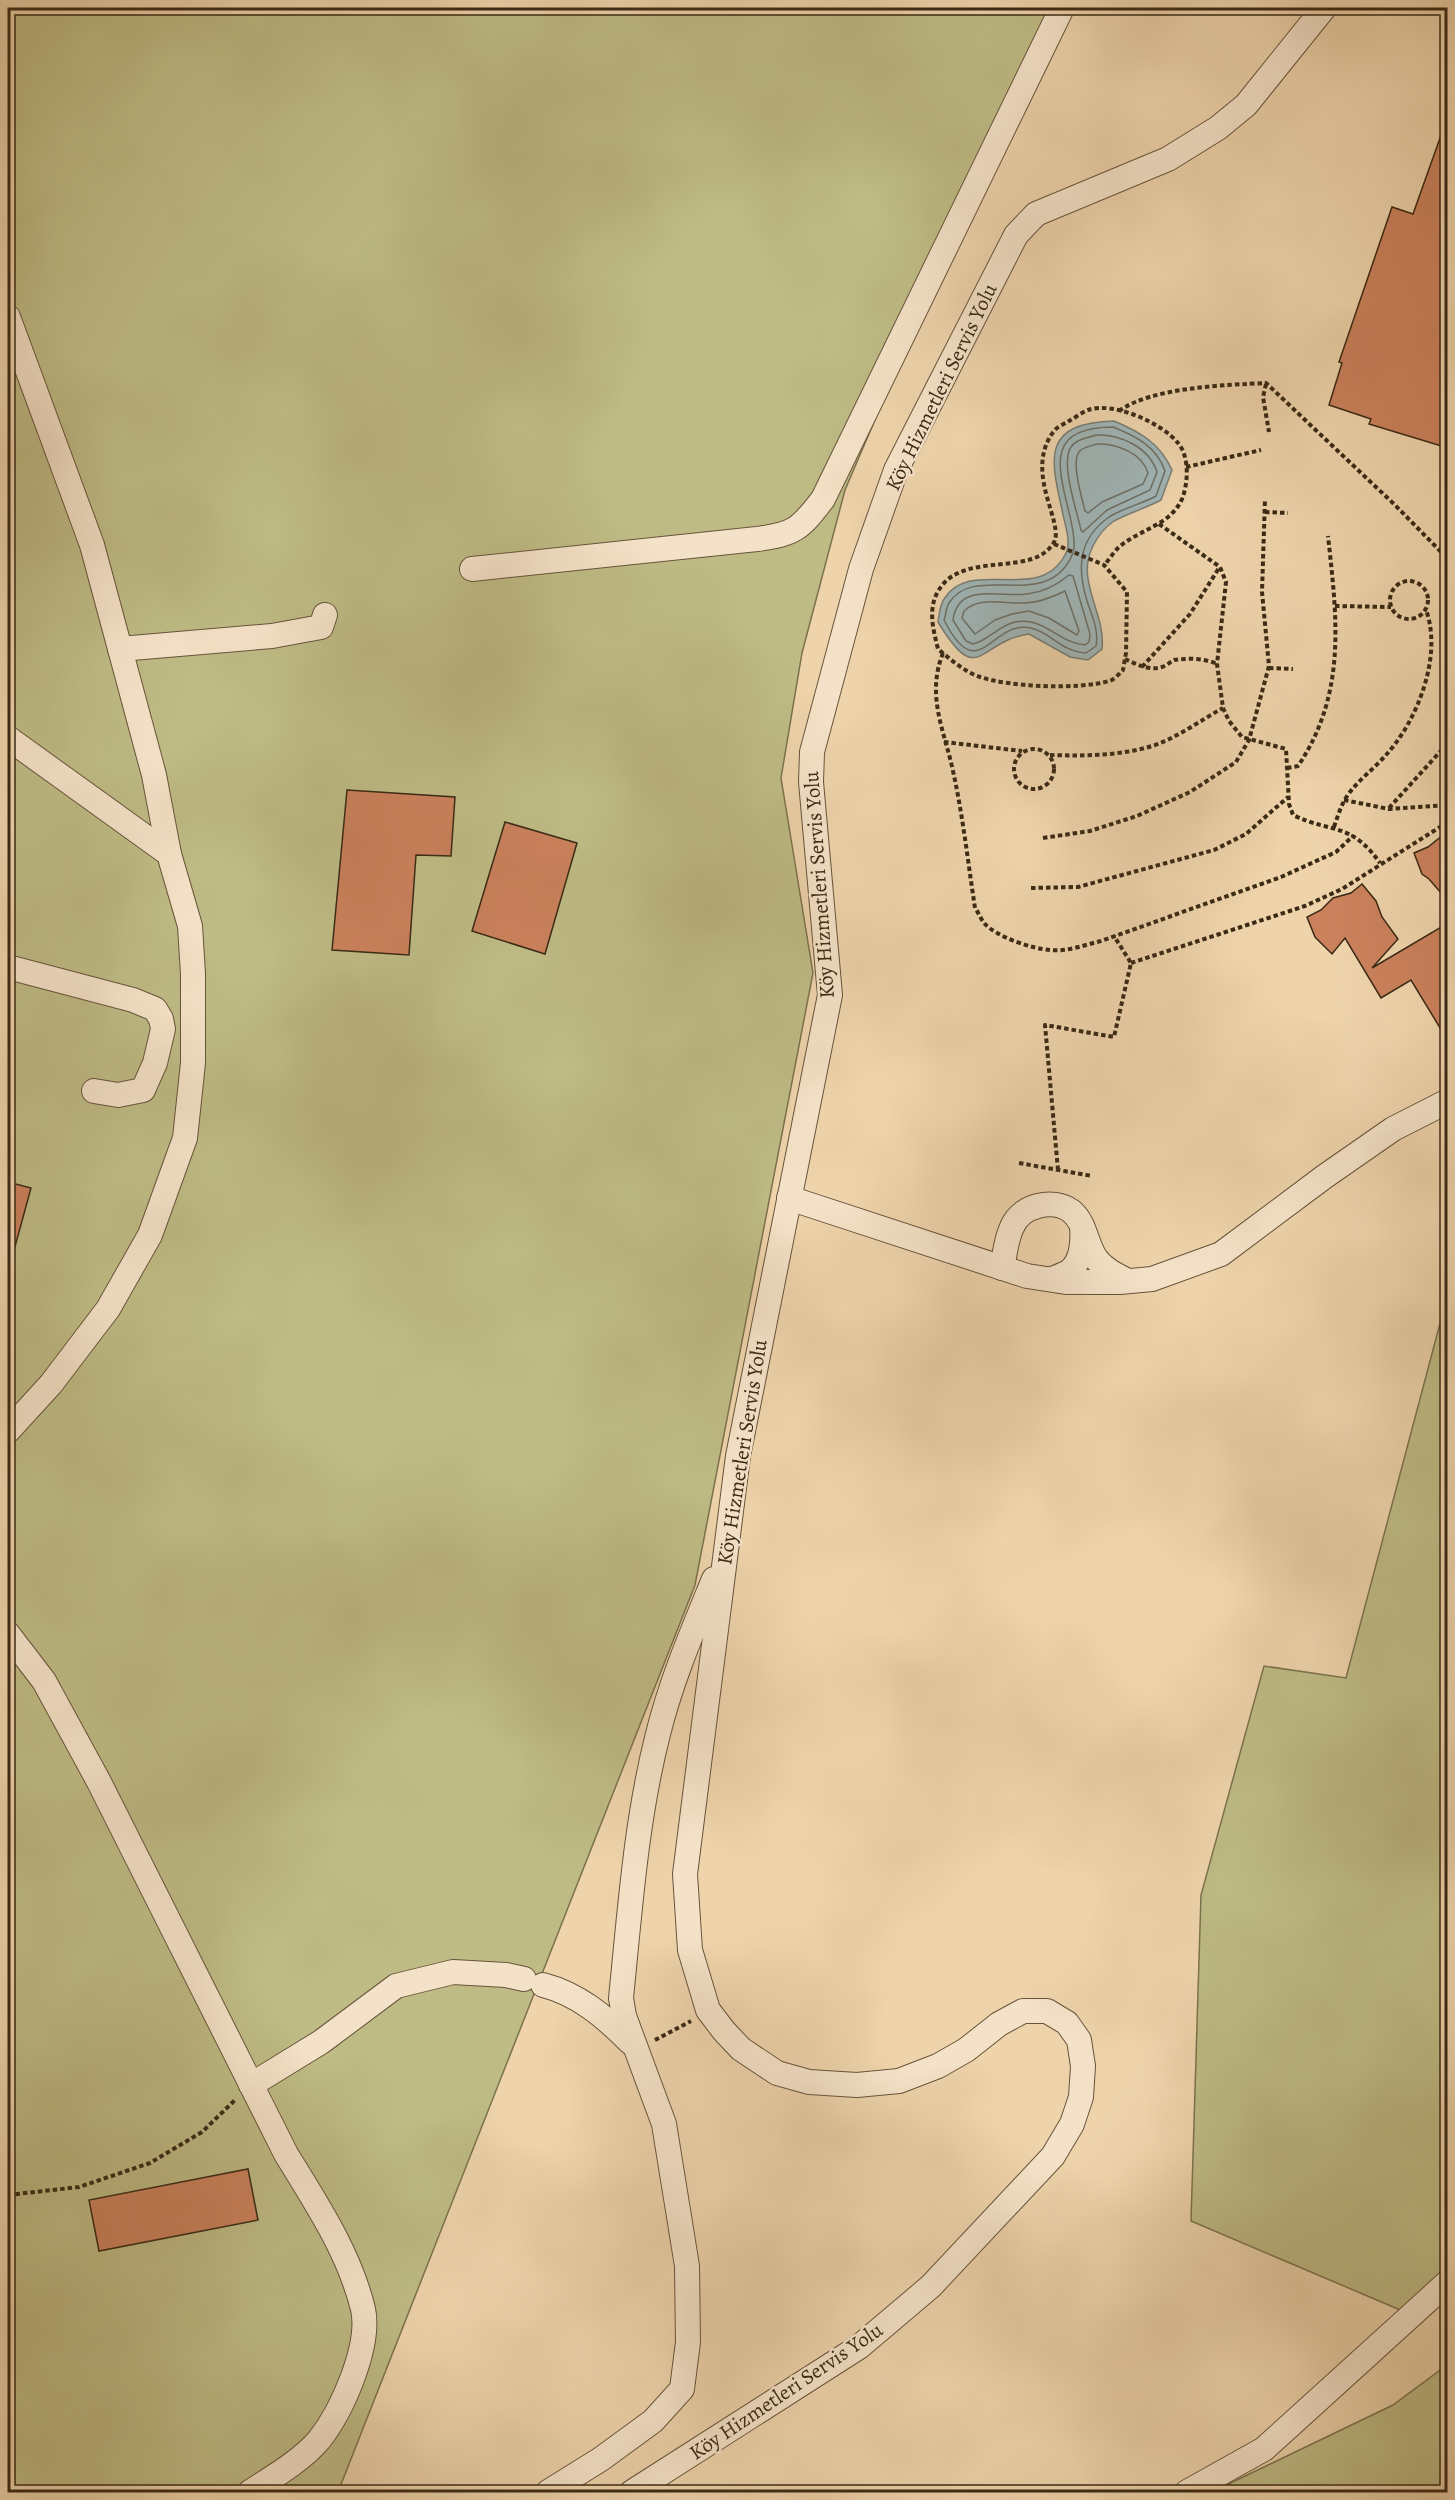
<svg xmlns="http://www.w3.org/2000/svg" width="1455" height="2500" viewBox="0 0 1455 2500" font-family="Alegreya,serif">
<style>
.green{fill:#bebb85;stroke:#7c724d;stroke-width:1.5}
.water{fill:#9fb4b5;stroke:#777d75;stroke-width:1.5}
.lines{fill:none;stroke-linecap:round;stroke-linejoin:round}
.shore{stroke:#6c6f65;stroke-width:1.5}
.building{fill:#ca815c;stroke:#3a2a15;stroke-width:1.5}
.minor-casing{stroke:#67543a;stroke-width:26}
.path{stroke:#3a2a15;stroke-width:4;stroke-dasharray:4.5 3;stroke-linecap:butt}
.minor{stroke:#f4e2c8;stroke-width:24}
.labels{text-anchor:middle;stroke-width:5;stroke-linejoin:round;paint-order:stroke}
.street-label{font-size:21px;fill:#3a2a15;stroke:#f4e2c8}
</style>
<rect width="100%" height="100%" fill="#eed3ab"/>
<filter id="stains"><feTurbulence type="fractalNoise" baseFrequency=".00333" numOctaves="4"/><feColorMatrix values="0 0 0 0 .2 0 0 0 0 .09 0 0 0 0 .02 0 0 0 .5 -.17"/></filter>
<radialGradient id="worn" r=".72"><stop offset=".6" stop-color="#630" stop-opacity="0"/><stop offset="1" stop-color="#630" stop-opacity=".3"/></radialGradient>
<!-- green -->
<g class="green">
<polygon points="8,8 1051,8 845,490 802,653 781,778 813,973 695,1585 338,2492 8,2492"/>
<polygon points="1447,1297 1447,2282 1412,2315 1191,2221 1201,1895 1264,1666 1346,1678"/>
<polygon points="1447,2365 1447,2492 1212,2492 1393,2405"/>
</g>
<!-- water -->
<path class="water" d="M 1114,421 C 1140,432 1160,443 1172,470 L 1161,500 C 1146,508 1129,513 1114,521 C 1105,527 1098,536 1093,546 C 1075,581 1106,613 1102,649 L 1088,660 L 1070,657 L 1029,634 C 978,641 979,690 938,622 C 939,615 940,605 944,599 C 971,556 1038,605 1065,555 C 1071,545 1067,531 1064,519 C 1052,463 1037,423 1114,421 Z"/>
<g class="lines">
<!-- shore -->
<g class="shore">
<path d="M 1113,427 C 1136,436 1157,447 1165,471 L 1156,496 C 1142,504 1123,508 1109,517 C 1078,539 1077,568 1087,601 C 1092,616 1099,630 1096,646 L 1086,653 C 1060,651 1052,633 1031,628 C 991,619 979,689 944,620 C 946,615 946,607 949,603 C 976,561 1048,614 1073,553 C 1076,544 1073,531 1071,521 C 1060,472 1041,427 1113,427 Z"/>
<path d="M 1096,435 C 1120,434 1149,447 1157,472 L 1150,490 L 1107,510 L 1083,532 L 1081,530 C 1077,511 1060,463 1071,447 C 1076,439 1088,438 1096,435 Z"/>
<path d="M 1097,444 C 1116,443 1142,453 1148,473 L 1143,484 L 1102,502 L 1088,513 L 1085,511 C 1082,498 1071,463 1079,452 C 1082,447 1091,446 1097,444 Z"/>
<path d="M 1069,575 L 1073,576 L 1090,634 L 1089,642 L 1085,645 C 1058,643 1044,616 1015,622 C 998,626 989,640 973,644 L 966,641 L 953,620 C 958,581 1001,598 1027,594 C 1044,592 1056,586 1069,575 Z"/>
<path d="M 1065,591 L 1079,631 L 1077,635 L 1049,618 L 1029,611 L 1012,614 L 995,620 L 975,634 L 962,618 L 964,611 C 979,596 1005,604 1024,603 C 1038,603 1053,597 1065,591 Z"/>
</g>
</g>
<!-- building -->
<g class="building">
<polygon points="1445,124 1448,124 1448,448 1369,424 1371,419 1329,405 1342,363 1339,362 1392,207 1413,214"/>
<polygon points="347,790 455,797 451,856 416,855 409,955 332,950"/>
<polygon points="505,822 577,843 545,954 472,931"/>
<polygon points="1448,831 1448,901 1429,879 1422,874 1414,853 1428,847"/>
<polygon points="1362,884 1376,901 1382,917 1398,939 1372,968 1448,923 1448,1041 1411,980 1381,998 1345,938 1332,954 1315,937 1307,917 1321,910 1333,898 1351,893"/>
<polygon points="8,1182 31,1188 13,1254 8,1253"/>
<polygon points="248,2169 258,2220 99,2251 89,2200"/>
</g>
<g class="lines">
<!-- minor casing -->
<g class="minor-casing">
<g id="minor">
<polyline points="8,317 92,545 154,775 169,854"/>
<path d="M 472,569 L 757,539 C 795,534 800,529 823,499 L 1062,8"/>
<polyline points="120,649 272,636 321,627 325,615"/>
<polyline points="8,738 169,854 190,926 193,974 193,1063 185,1138 150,1235 108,1309 51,1384 8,1431"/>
<polyline points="8,967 133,1000 155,1009 161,1019 163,1029 155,1063 143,1090 118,1095 94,1091"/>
<polyline points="789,1198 1027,1276 1066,1282 1120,1282 1152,1279 1221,1254 1324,1177 1393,1129 1448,1101"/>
<path d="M 1002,1268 C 1005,1254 1006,1239 1012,1227 C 1021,1205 1053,1198 1071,1211 C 1085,1222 1086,1243 1095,1257 C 1103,1269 1116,1275 1128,1281"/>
<path d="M 1052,1279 C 1057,1277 1066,1274 1071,1270 C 1082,1260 1083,1240 1082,1226"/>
<path d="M 8,1634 L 44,1681 L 99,1782 L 286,2154 C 316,2203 349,2252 363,2309 C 371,2346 342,2411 319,2440 C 301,2461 273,2477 250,2492"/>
<path d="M 543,1985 C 578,1994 604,2016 630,2042"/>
<polyline points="251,2085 321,2042 396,1986 453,1972 506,1975 524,1979"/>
<path d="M 548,2492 L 601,2459 L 653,2421 L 682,2389 L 688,2342 L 687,2266 L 664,2124 L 624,2016 L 621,1998 C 630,1910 636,1820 658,1734 C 671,1681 693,1630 714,1579"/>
<polyline points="632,2492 859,2347 931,2286 1053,2156 1072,2124 1081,2097 1083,2066 1079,2040 1067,2023 1047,2011 1023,2011 999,2024 966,2050 938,2066 899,2081 857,2085 809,2082 777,2073 741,2049 724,2031 708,2010 690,1950 685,1874 738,1456 830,995 811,782 812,752 861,569 896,470 1016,235 1036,214 1168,159 1218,128 1246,105 1324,8"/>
<polyline points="1187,2492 1264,2449 1448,2282"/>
</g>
</g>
<!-- path -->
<g class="path">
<polyline points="1266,384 1263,397 1269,432"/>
<path d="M 1119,411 C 1152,387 1226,385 1266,383 L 1395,505 L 1448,559"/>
<polyline points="1186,467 1261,450"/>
<polyline points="1265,512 1288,513"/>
<path d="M 1159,524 L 1220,567 L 1226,582 L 1217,664 L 1223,708 L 1229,721 L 1242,737 L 1286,749 L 1289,804 L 1293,815 C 1332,834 1350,821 1380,863"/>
<path d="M 1054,544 L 1104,565 L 1127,592 L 1126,653 L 1123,670 C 1119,674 1114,680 1109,681 C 1078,690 1011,687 980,677 C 965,672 951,660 938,649 C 932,625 926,602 945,582 C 973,554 1032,575 1053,544 C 1067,525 1022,473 1054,431 C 1057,427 1064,424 1069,421 C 1075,418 1082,412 1088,410 C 1113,401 1162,423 1178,443 C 1190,457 1188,484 1182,499 C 1170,526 1139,529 1118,548 C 1113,553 1109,560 1104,565"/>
<circle cx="1409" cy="600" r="19"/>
<polyline points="1335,606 1391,607"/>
<path d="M 943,653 C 926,696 944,729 953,771 C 963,816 968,863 975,908 C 979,913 981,920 985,924 C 997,937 1033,949 1050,950 C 1067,952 1084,945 1101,941 L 1281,877 L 1336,852 L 1353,836"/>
<path d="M 1125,659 C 1136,664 1149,671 1162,667 C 1166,666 1170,662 1174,660 C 1187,658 1205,658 1217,664"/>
<polyline points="1142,667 1190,614 1219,568"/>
<polyline points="1269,668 1293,669"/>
<polyline points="944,742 1022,751"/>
<circle cx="1034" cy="769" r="20"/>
<path d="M 1050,755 C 1084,756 1119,756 1152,746 C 1177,738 1201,720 1223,708"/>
<path d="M 1287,768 L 1298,766 C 1347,693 1337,618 1328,536"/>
<polyline points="1344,800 1389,809 1448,805"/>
<polyline points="1389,808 1448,743"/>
<path d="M 1334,827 C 1337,818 1340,809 1344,801 C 1354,783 1372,771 1385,756 C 1417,722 1443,656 1426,610"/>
<polyline points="1043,838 1090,831 1137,816 1190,792 1236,762 1249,740 1269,666 1262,592 1265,499"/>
<polyline points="1031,888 1078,887 1214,850 1246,834 1288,797"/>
<polyline points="1131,963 1305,906 1342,889 1448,822"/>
<polyline points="1019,1163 1092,1176"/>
<polyline points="1058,1170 1045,1025 1114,1037 1131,963 1114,936"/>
<polyline points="655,2040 691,2021"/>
<polyline points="8,2195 79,2187 150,2163 202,2132 235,2100"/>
</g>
<!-- minor -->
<use href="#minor" class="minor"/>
</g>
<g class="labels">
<!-- street labels -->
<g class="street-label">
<text transform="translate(941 387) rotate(-64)" y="7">Köy Hizmetleri Servis Yolu</text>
<text transform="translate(819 885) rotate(-94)" y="7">Köy Hizmetleri Servis Yolu</text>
<text transform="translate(742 1452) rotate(-81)" y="7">Köy Hizmetleri Servis Yolu</text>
<text transform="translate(786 2391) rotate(-34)" y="7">Köy Hizmetleri Servis Yolu</text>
</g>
</g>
<!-- margin -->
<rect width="1455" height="2500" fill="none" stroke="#eed3ab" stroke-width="30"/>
<rect x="9" y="9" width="1437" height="2482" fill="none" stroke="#3a2a15" stroke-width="3"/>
<rect x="15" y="15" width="1425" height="2470" fill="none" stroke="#3a2a15" stroke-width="1.5"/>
<rect width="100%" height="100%" filter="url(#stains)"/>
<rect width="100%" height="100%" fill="url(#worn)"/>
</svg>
